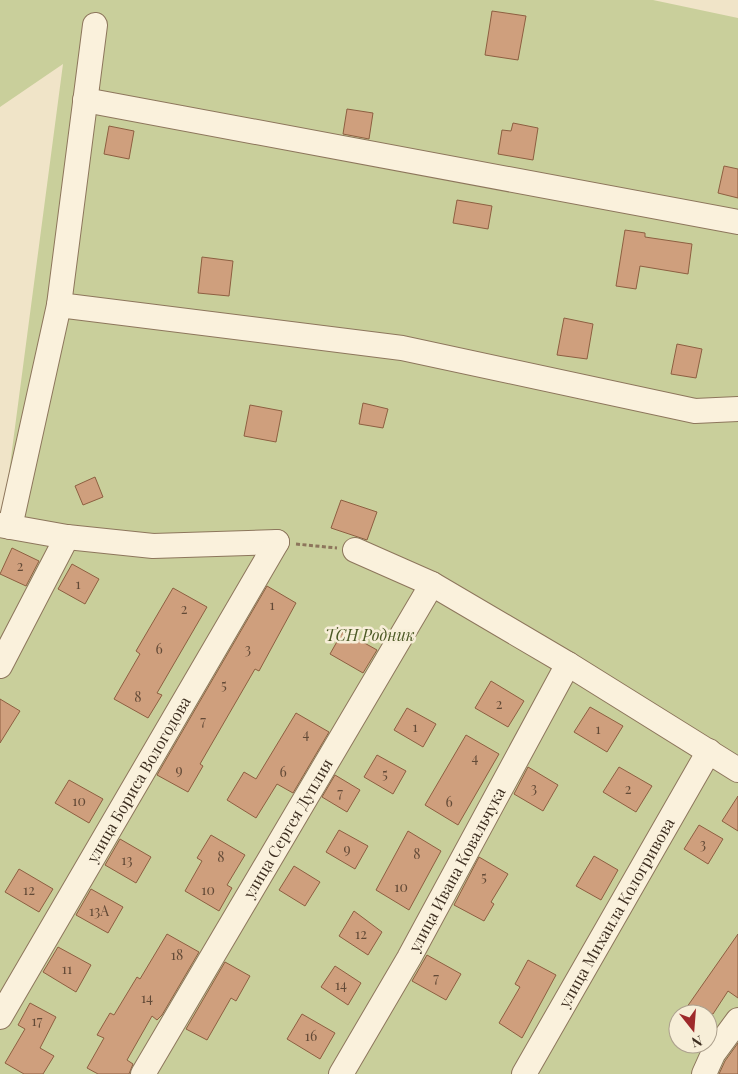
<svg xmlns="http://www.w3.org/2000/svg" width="738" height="1074" viewBox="0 0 738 1074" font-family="'Playfair Display',serif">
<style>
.green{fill:#c9cf9b;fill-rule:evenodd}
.building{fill:#cf9f7d;stroke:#8d5f41}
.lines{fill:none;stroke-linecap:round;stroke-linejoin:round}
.minor-casing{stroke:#8d765c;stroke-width:26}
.path{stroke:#8d765c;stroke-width:3;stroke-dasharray:4 2.5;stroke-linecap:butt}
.minor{stroke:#faf1dc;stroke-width:24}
.labels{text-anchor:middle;stroke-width:5;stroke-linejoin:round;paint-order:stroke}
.number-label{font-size:14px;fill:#624a37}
.park-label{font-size:16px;font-style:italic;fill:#4d5a26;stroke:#f7eed8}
.street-label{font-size:16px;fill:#3d2e20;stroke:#f7eed8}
</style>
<rect width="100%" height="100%" fill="#f0e4c8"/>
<!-- green -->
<path class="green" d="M 0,0 L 653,0 L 738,18 L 738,1074 L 0,1074 L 0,517 L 3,518 L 63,64 L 0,107 ZM 678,1014 L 708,1014 L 708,1044 L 678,1044 Z"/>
<!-- building -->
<g class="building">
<polygon points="492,11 526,16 518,60 485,55"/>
<polygon points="347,109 373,113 369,139 343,134"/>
<polygon points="513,123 538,128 533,160 498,154 502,130 511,131"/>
<polygon points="109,126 134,131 129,159 104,154"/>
<polygon points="724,166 738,169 738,198 718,193"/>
<polygon points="457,200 492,206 488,229 453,223"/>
<polygon points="625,230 645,233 645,237 692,244 688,274 640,266 636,289 616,286"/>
<polygon points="202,257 233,261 229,296 198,293"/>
<polygon points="564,318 593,324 587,359 557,355"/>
<polygon points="677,344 702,349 696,378 671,374"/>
<polygon points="363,403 388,409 383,428 359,424"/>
<polygon points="250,405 282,411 276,442 244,436"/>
<polygon points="95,477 103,497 83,505 75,486"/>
<polygon points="341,500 377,512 367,540 331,528"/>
<polygon points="12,548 39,561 26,586 0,574"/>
<polygon points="72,564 99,579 85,604 58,589"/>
<polygon points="267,586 296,603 259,671 255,669 200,764 203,766 188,792 157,775"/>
<polygon points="173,588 207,607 157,693 162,695 148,718 114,699 140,654 136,651"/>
<polygon points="343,631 377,650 363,673 330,654"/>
<polygon points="491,681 524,701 508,727 475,708"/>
<polygon points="0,699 20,711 0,743"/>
<polygon points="590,707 623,726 607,752 574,732"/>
<polygon points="407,708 436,724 423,747 394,730"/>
<polygon points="296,713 329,732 293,793 277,784 256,818 227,800 244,772 256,779"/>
<polygon points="466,735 499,754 458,825 425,805"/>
<polygon points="377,755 406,771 393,794 364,777"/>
<polygon points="528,767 558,785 543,811 514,794"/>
<polygon points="619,767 652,786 636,812 603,792"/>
<polygon points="335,775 360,790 347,812 322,797"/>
<polygon points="69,780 103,799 89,823 55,803"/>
<polygon points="738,796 738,831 722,821"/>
<polygon points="699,825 723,839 708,864 684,849"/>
<polygon points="339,830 368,846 355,869 326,852"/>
<polygon points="408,831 441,851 409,910 376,890"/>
<polygon points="211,835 245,855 227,885 232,888 219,911 185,891 202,861 197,858"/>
<polygon points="120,839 151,857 136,883 105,865"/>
<polygon points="594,856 618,870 601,900 576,886"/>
<polygon points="479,857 508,874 491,902 494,904 484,921 454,905"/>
<polygon points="294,866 320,882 305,906 279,890"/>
<polygon points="19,869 53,889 39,912 5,892"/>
<polygon points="91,889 123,907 108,933 76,915"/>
<polygon points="354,911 382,932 368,955 339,936"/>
<polygon points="167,934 199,952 162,1015 157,1020 152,1016 127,1060 133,1064 129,1074 98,1074 87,1068 104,1038 97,1035 110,1013 114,1015 137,977 140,979"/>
<polygon points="738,934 738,998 728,991 713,1014 682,1014"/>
<polygon points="58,947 91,965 76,992 43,972"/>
<polygon points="427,955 461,974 446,1000 412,981"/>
<polygon points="528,960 556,975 522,1038 499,1023 520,987 515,984"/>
<polygon points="225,962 250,976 236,1001 231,998 207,1040 186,1029"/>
<polygon points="335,966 361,983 348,1005 321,987"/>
<polygon points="30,1003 56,1017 40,1048 54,1056 43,1074 24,1074 5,1063 25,1029 18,1025"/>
<polygon points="302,1014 335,1033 320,1059 287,1039"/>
<polygon points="738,1043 738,1074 719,1074 725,1061"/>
</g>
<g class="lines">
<!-- minor casing -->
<g class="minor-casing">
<g id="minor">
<polyline points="85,100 738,222"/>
<polyline points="59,305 402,348 695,411 738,409"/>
<polyline points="0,525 67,537 153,546 277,542"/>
<polyline points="10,527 59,305 95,25"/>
<polyline points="355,550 432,584 568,664 738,770"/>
<polyline points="0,666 67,537"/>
<path id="s1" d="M 0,1017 L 277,542"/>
<path id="s2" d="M 143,1074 L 432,584"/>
<path id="s3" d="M 341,1074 L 409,958 L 568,664"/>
<path id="s4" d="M 524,1074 L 709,751"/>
<polyline points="704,1074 713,1054 738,1020"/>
</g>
</g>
<!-- path -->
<polyline class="path" points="296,544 337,548"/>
<!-- minor -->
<use href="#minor" class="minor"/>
</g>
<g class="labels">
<!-- number labels -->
<g class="number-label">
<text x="20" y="571">2</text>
<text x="78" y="589">1</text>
<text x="272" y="610">1</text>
<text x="184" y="614">2</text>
<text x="159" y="654">6</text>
<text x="248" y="654">3</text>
<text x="224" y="690">5</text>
<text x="138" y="702">8</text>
<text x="499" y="709">2</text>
<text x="203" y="726">7</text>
<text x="415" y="732">1</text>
<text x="598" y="734">1</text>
<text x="306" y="739">4</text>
<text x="475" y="763">4</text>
<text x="179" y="775">9</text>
<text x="283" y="777">6</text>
<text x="385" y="779">5</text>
<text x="534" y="793">3</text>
<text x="628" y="794">2</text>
<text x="340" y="798">7</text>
<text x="79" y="806">10</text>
<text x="449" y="807">6</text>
<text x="703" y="849">3</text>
<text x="347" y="854">9</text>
<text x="417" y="859">8</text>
<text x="221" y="862">8</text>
<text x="127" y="865">13</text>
<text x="484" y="882">5</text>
<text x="401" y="892">10</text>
<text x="29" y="895">12</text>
<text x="208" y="895">10</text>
<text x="99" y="916">13А</text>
<text x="361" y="939">12</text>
<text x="177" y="960">18</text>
<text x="67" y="974">11</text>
<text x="436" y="983">7</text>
<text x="341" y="990">14</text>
<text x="147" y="1003">14</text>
<text x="37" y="1026">17</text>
<text x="311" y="1041">16</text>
</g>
<!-- park labels -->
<g class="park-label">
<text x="370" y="641">ТСН Родник</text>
</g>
<!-- street labels -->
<g class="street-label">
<text dy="6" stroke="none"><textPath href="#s1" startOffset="275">улица Бориса Вологодова</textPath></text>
<text dy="6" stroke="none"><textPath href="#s2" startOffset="285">улица Сергея Дуплия</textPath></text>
<text dy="6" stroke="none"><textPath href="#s3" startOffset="235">улица Ивана Ковальчука</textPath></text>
<text dy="6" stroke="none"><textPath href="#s4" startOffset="186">улица Михаила Кологривова</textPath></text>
</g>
</g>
<!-- north arrow -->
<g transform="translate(693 1029) rotate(163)"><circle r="24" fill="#f7eed8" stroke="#ada18e"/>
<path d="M0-4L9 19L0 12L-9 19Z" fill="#9e2a2b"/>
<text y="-8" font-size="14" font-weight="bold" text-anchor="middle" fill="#3d2e20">N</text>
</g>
</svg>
